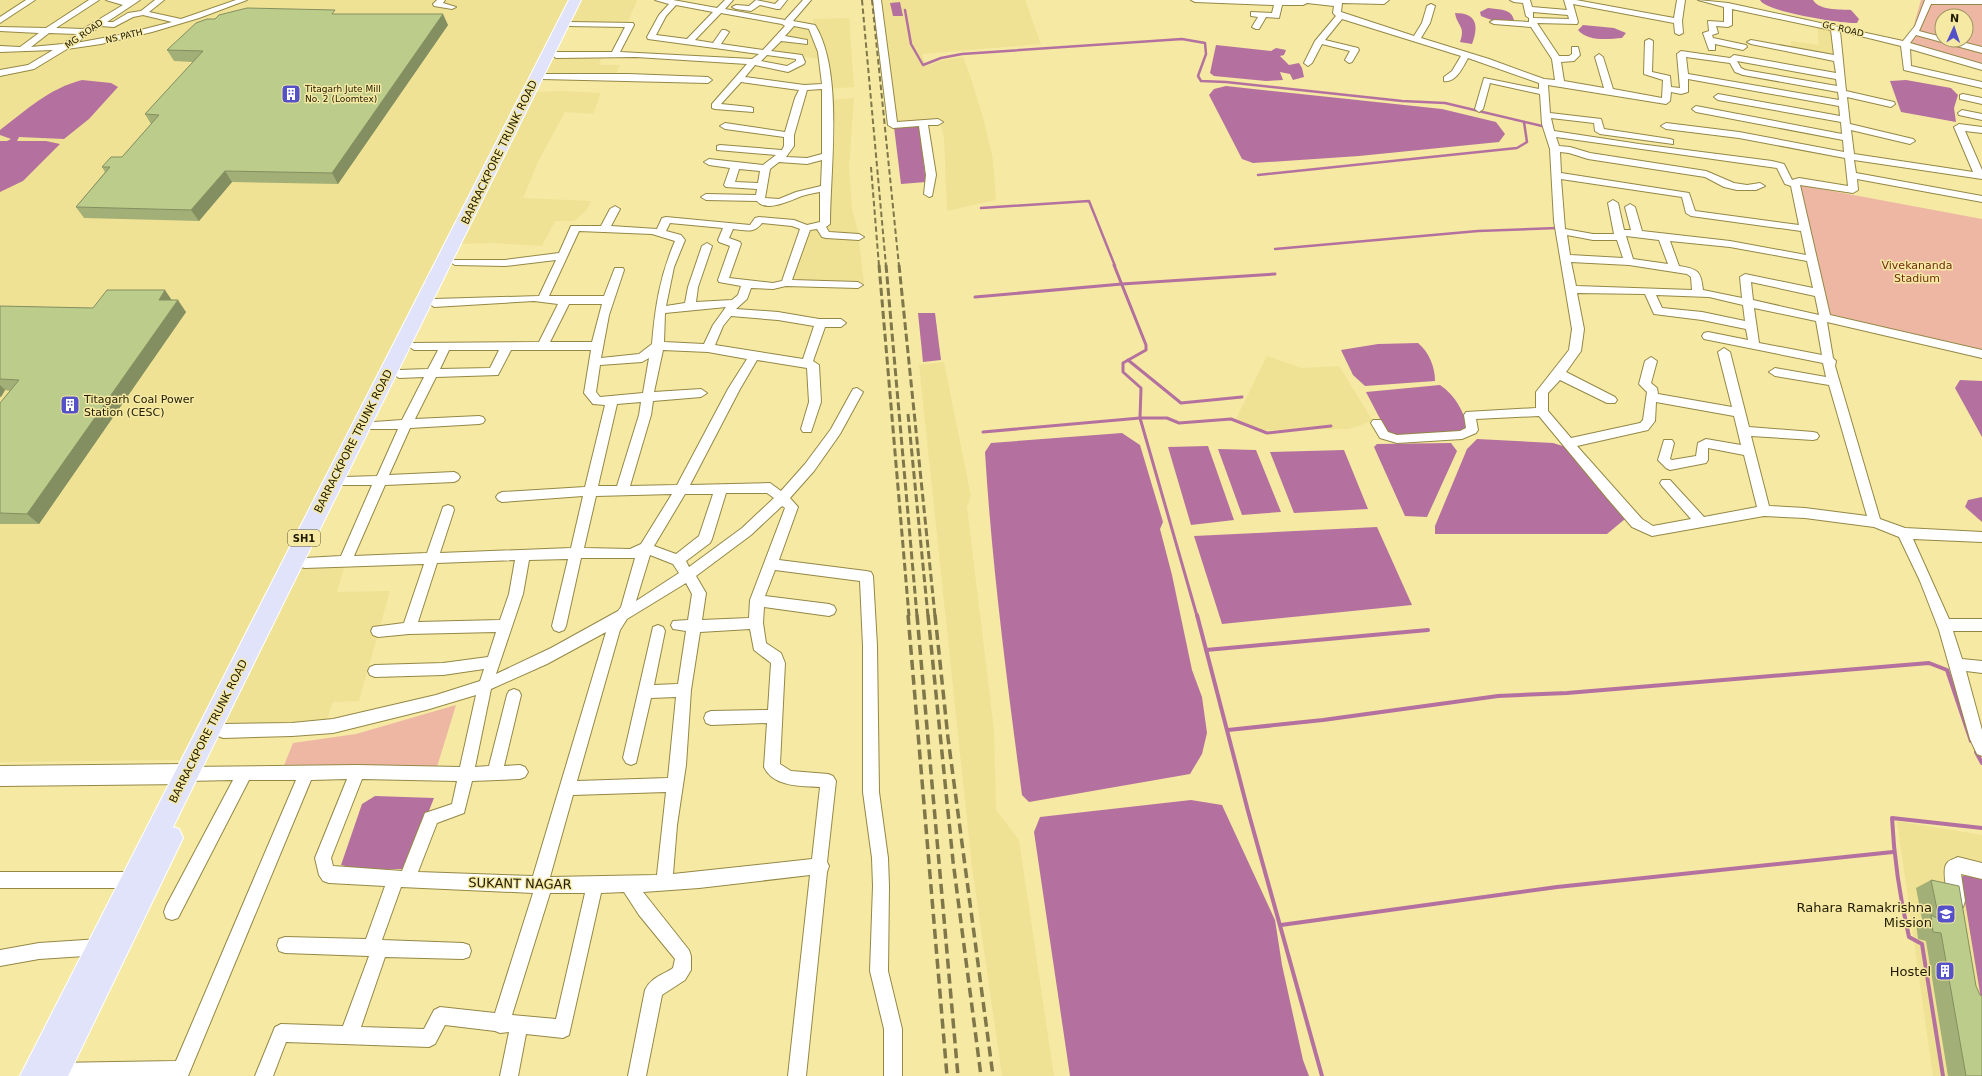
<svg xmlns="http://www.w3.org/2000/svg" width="1982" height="1076" viewBox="0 0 1982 1076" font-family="'DejaVu Sans',sans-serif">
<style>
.built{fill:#f0e294}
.green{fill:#edb7a4;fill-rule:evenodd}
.water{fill:#b4719f}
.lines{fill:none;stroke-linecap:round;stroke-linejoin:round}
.stream-far2{stroke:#b4719f;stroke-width:2.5}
.stream-far1{stroke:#b4719f;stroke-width:3}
.stream{stroke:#b4719f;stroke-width:4}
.street-casing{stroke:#948846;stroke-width:2}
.secondary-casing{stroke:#948846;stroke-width:2}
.primary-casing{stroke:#fff;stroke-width:2}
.street{fill:#fff;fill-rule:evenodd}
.secondary{fill:#fff;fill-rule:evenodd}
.primary{fill:#e0e3fa;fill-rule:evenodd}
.rail-far2{stroke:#7f774a;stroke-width:2;stroke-dasharray:5.5 3;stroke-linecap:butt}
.rail-far1{stroke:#7f774a;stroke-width:3;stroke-dasharray:8 3.5;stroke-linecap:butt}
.rail{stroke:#7f774a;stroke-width:3.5;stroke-dasharray:10 5;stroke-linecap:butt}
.wall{fill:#a2af77}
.shaded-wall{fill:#848f61}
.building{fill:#bccc8a;stroke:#848f61}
.labels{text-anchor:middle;stroke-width:3;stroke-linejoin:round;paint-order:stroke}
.far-street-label{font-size:9px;fill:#1f1a00;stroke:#f5e9a4}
.far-poi-label{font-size:9px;fill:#1f1a00;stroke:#f5e9a4;text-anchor:start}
.shield{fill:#f5e9a4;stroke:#5f5831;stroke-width:1}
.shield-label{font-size:10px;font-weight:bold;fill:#1f1a00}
.street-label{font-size:11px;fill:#1f1a00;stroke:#f5e9a4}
.park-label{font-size:11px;fill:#722b10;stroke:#f5e9a4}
.poi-label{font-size:11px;fill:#1f1a00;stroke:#f5e9a4;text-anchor:start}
.near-street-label{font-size:13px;fill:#1f1a00;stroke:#f5e9a4}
.near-poi-label{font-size:13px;fill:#1f1a00;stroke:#f5e9a4;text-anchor:end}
</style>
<rect width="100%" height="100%" fill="#f5e9a4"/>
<!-- built -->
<g class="built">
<polygon points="0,0 573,0 478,191 180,760 0,762"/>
<polygon points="579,0 637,0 627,24 569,22"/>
<polygon points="879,0 1025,0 1041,44 922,54 926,66 944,60 963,57 970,75 984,121 993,160 996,200 947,211 944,138 940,122 895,123"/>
<polygon points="849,18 854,87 828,89 825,60 768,51 792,26 814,28 813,19"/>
<polygon points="1817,25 1831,28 1835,55 1791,49 1791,41 1819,45"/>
<polygon points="553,56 602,56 599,65 620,65 616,75 544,75"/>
<polygon points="563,91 601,93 593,114 565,112 539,160 523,198 591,201 586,211 574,221 555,221 542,246 494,243 459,244 535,92"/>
<polygon points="854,98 849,167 852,209 858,232 864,283 791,281 808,229 829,224 830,100"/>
<polygon points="1267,356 1302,368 1339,366 1373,421 1348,429 1262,430 1236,419"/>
<polygon points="944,362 971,496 967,507 994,730 996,810 1019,840 1054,1076 1002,1076 972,867 919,365"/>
<polygon points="345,565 337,592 390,591 359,701 333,702 323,731 219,734 299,566"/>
<polygon points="1897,821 1982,835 1982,1076 1933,1076"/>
</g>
<!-- green -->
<g class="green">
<path d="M 1921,0 L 1982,0 L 1982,66 L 1909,45 L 1919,31 L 1913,28 ZM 1942,16 L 1966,16 L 1966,40 L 1942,40 Z"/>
<polygon points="1800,185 1982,219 1982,351 1826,316"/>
<polygon points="456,705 437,767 283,768 293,743 356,734"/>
</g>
<!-- water -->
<g class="water">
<path d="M 1760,0 L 1813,0 C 1820,11 1839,9 1851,10 L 1859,19 L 1857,23 C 1842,24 1766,12 1760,0 Z"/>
<polygon points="900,2 903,16 893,16 890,3"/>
<path d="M 1488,8 C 1499,10 1511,8 1514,20 C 1502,23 1492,21 1481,16 L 1480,12 Z"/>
<path d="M 1455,13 C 1477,13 1479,26 1472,44 L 1460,42 C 1466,26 1457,26 1455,13 Z"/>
<path d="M 1583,25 L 1614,28 L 1626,33 L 1622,38 C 1609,39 1588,42 1578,30 Z"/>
<polygon points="1216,45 1271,51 1276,48 1286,50 1284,55 1280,56 1289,65 1299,63 1302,68 1304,77 1293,80 1290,74 1280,72 1283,80 1266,81 1214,76 1210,73"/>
<path d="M 82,80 L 111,83 L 118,87 L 89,119 L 64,139 L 19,137 L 17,141 L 46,141 L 60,144 L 23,181 L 0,192 L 0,141 L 7,141 L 11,139 L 0,135 L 0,130 C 26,110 50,88 82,80 Z"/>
<polygon points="1906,80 1951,88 1958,95 1954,108 1956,122 1901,112 1890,81"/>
<polygon points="1226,86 1442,109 1496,122 1505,134 1499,142 1359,156 1253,163 1242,159 1209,95 1214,89"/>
<polygon points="919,125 926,182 901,184 894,127"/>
<polygon points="918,313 935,313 941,360 923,362"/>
<path d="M 1418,343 C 1429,352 1435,367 1435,381 L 1365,386 L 1353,375 L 1341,350 L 1378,344 Z"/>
<polygon points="1960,380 1982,381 1982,437 1955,388"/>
<path d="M 1440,385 C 1456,396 1463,411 1469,430 L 1415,435 L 1388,434 L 1366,392 Z"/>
<path d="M 1122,433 L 1140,445 L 1163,522 L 1160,529 L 1172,575 L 1192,670 L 1202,697 L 1207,733 L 1202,754 L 1190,774 L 1029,802 L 1022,795 C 1007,681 992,567 985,452 L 991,443 Z"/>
<polygon points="1477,439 1553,443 1566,447 1625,519 1607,534 1435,534 1435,526 1467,449"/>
<polygon points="1451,443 1457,451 1427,517 1405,516 1374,447 1377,444"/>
<polygon points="1208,446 1234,520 1191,525 1168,447"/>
<polygon points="1218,449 1256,450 1281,512 1242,515"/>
<polygon points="1344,450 1368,509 1294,513 1270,452"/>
<polygon points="1982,497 1982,522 1965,507 1968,500"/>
<polygon points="1377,527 1412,605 1222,624 1194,536"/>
<polygon points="375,796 434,798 406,869 359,869 341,865 362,804"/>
<polygon points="1191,800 1222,805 1275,920 1282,965 1303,1060 1309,1076 1070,1076 1034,832 1040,817"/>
<polygon points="1968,874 1982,878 1982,1005 1961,877"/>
</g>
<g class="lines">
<!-- stream-far2 -->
<g class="stream-far2">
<polyline points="905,10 911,44 923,65 941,58 962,54 1182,39 1205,43 1206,54 1198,76 1201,81 1226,82 1402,101 1445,103 1542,126"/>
<polyline points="1258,175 1517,148 1527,142 1524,122"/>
<polyline points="981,208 1089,201 1115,266"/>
<polyline points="1275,249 1478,231 1557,228"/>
</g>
<!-- stream-far1 -->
<g class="stream-far1">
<polyline points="1114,265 1146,345 1146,350 1123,363 1123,372 1141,388 1140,418 1197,616"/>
<polyline points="975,297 1122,284 1275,274"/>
<polyline points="1128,360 1181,403 1242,397"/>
<polyline points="983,432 1140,418 1167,418 1179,423 1231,419 1267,433 1331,426"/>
</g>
<!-- stream -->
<g class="stream">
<polyline points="1197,615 1248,811 1322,1076"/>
<polyline points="1206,650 1428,630"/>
<polyline points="1228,730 1323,720 1498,696 1567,693 1929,663 1947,670 1971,741"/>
<polyline points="1976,752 1982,763"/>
<polyline points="1281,925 1557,887 1893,852"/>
<path d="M 1943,1076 L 1922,944 L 1909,937 C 1900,898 1894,858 1892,818 L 1982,828"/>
</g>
<!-- street casing -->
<g class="street-casing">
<g id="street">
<polygon points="26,0 35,0 0,23 0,17"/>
<path d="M 89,0 L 99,0 L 56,28 L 83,29 L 123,5 L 106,0 L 140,0 L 107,22 L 113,22 L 128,13 L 141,11 L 155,0 L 164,0 L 149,12 L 181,19 L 236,0 L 247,0 L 199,18 L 152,32 L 101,44 L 67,49 L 34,69 L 0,76 L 0,70 L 28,65 L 53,50 L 0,52 L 0,46 L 20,47 L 39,33 L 0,31 L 0,27 L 46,28 ZM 143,15 L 172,22 L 125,34 L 76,43 L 101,26 L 114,27 L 133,17 ZM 49,33 L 77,34 L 63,44 L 31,47 Z"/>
<polygon points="437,0 445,0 443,3 456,7 452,9 434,6 433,4"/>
<path d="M 655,0 L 673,0 L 717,8 L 725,0 L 733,0 L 725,9 L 785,20 L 803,0 L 811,0 L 793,21 L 815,25 C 844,72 830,169 830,224 L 826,227 L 829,232 L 859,234 L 864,237 L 859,240 L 826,238 L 822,237 L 817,229 L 810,230 L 792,280 L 858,282 L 863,285 L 858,288 L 786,286 L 773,289 L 751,288 L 747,299 L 736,309 L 778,312 L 819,319 L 841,319 L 846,323 L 841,327 L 825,327 L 813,361 L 819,365 L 821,402 L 811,432 L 803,432 L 801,429 L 809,402 L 807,368 L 757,360 L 740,389 L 690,485 L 770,483 L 781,491 L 805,464 L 831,429 L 853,389 L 857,388 L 863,392 L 840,434 L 814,471 L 790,498 L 798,507 L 779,560 L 866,571 L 871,572 L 873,576 L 877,646 L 879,792 L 888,858 L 889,886 L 888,971 L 902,1029 L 902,1076 L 884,1076 L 884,1029 L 870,971 L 873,886 L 872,858 L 863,792 L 863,646 L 860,581 L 775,570 L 765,596 L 829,604 L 834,606 L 836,610 L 834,614 L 829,616 L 764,607 L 763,623 L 766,643 L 781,653 L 785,663 L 780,764 L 791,771 L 828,774 L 833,776 L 836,781 L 827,862 L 829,866 L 827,872 L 806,1076 L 788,1076 L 810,875 L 699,888 L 643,892 L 689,950 L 691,956 L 691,970 L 685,980 L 662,995 L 646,1076 L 628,1076 L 645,990 C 651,977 663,975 673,968 L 675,959 L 639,915 L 624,892 L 601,893 L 569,1035 L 563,1038 L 526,1034 L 518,1076 L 500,1076 L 509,1032 L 500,1033 L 495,1031 L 445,1025 L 435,1044 L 429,1047 L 286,1042 L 273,1076 L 255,1076 L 275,1027 L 281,1024 L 343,1026 L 369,956 L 285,953 L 279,951 L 277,945 L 279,939 L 285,937 L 366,939 L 385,886 L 329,883 L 323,881 L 319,875 L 315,858 L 347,779 L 311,780 L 188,1076 L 46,1076 L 44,1072 L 47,1066 L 53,1063 L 176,1061 L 296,780 L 249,780 L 178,918 L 172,920 L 166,918 L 164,912 L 166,906 L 233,780 L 187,781 L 182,779 L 179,774 L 182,769 L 187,767 L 357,765 L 460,767 L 476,695 L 426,710 L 333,733 L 292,736 L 223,738 L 218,736 L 216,731 L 218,726 L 223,724 L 292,723 L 333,719 L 436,695 L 480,681 L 484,669 L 443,675 L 375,677 L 370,675 L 368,671 L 370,667 L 375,665 L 443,663 L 488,657 L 496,632 L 409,634 L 378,637 L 373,635 L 371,631 L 373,627 L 404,623 L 424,564 L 305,568 L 300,567 L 298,563 L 300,559 L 305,558 L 341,556 L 372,485 L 341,485 L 339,482 L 341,479 L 345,477 L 377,476 L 398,429 L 370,429 L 368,426 L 370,423 L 374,422 L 402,420 L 424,377 L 399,378 L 393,374 L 399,370 L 428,369 L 438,350 L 414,350 L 408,346 L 410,343 L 539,342 L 558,304 L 534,301 L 434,307 L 429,303 L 434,299 L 539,296 L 556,260 L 505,266 L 455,265 L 450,262 L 451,260 L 505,260 L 559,253 L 571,226 L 601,226 L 610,209 L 615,206 L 620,209 L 611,226 L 657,229 L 662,218 L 666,217 L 750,225 L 755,218 L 759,217 L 794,220 L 807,225 L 820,222 L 820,192 C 814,193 808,194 802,196 C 791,200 766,213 757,201 L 706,200 L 701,197 L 706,194 L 756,195 L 757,189 L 726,187 L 724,185 L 730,168 L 709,165 L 704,162 L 709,159 L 763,165 L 776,155 L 717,150 L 717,146 L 720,145 L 782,150 L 784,146 L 784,137 L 725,129 L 720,126 L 725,123 L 785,132 L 795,98 L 799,90 L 741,82 L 721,104 L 750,107 L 753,108 L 753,112 L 715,109 L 712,108 L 712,104 L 747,64 L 636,57 L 556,58 L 552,55 L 556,52 L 612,52 L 625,27 L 568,26 L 567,24 L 571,22 L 633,23 L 634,25 L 620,52 L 752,59 L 759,54 L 648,39 L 647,37 L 659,15 L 669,4 ZM 676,5 L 713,12 L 687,39 L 656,35 L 666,16 ZM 721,13 L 782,24 L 785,26 L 763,50 L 721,44 L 729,32 L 725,30 L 722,30 L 713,43 L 695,40 ZM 794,26 L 809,29 L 818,52 L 822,84 L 804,85 L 745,77 L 755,65 L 788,72 L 804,64 L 805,62 L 802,55 L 771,51 L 781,41 L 807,44 L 807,40 L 785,36 ZM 767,55 L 796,59 L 796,61 L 787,66 L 761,61 ZM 822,89 L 822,154 L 807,158 L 786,157 L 794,146 L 794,135 L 807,90 ZM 822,160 L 821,186 L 796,192 L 779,199 L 765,198 L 770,169 L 779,162 L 807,164 ZM 739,169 L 760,171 L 758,183 L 735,182 ZM 670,223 L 723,228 L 718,240 L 719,242 L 730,246 L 718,280 L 719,282 L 741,286 L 738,295 L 732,300 L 696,302 L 698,287 L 712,246 L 707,243 L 702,246 L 688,287 L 685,303 L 666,306 L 674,267 L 685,240 L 681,235 L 666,231 ZM 762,223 L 792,226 L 800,229 L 782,281 L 773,283 L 729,278 L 741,244 L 740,242 L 729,238 L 733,229 C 745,230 754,234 762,223 ZM 579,231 L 652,234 L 675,241 C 660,276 655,307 652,344 L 639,354 L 601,358 L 609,315 L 624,270 L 623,268 L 615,268 L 614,270 L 604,296 L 549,296 ZM 569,304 L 602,304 L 592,342 L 550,342 ZM 726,307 L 713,325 L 704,344 L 664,342 L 665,313 ZM 731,316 L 778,320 L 814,326 L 803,359 L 715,345 L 723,326 ZM 449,350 L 499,350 L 490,368 L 440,369 ZM 511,350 L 591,350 L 584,393 L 593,404 L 605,405 L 585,487 L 502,492 L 498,494 L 496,497 L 498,500 L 502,502 L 583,496 L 571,548 L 440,553 L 454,510 L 453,507 L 448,505 L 443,507 L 442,510 L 427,553 L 354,556 L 385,485 L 454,482 L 458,480 L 460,477 L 458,474 L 454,472 L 389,475 L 410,428 L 479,424 L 483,423 L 485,420 L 483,417 L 479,416 L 415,419 L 436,377 L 498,375 ZM 663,350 L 708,352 L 747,359 L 728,389 L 677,485 L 630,486 L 651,415 L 653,401 L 701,397 L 707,393 L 701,389 L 654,392 ZM 649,358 L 643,393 L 600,397 L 596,392 L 600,365 L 642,362 ZM 641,402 L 639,415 L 617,486 L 598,486 L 617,404 ZM 726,493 L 767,493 L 774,498 L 742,528 L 689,567 L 686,561 L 710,543 L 712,539 ZM 672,494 L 641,544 L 630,549 L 584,548 L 596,496 ZM 685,494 L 713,494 L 699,536 L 676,554 L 654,546 ZM 782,506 L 785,508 L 750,600 L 749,618 L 702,620 L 706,593 L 696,576 L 751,535 ZM 650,555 L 673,564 L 679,573 L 636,601 ZM 581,558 L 635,558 L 621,607 L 618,611 L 551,648 L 496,674 L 523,594 L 529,560 L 568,559 L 552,626 L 554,630 L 559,632 L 564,630 L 566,626 ZM 515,560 L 509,594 L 500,620 L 418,622 L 437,563 ZM 686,583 L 692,594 L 688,620 L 673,621 L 671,625 L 673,629 L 686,631 L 678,684 L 654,685 L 665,631 L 663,627 L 658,625 L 653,627 L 623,758 L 626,763 L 631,765 L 636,763 L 651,698 L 676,697 L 668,778 L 577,781 L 620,630 L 627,619 ZM 750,629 L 754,650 L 771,663 L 768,710 L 711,711 L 706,713 L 704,718 L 706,723 L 711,725 L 767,723 L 764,767 C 773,787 801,786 820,787 L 812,859 L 673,874 L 677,825 L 686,765 L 691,690 L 700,632 ZM 606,632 L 533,876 L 418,872 L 437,823 L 464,813 L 472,781 L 520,779 L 525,777 L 528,772 L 525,767 L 520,765 L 504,766 L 521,695 L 519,691 L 514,689 L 509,691 L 507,695 L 489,766 L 475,767 L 491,689 L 547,664 ZM 362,779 L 457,781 L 452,804 L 425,813 L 402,871 L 333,866 L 331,858 ZM 666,792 L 657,875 L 550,877 L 573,795 ZM 401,887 L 533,893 L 495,1013 L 440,1007 L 434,1010 L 424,1029 L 361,1027 L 385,957 L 463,959 L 469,957 L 471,951 L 469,945 L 463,943 L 382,940 ZM 550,893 L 585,893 L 556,1019 L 512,1015 Z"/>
<polygon points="756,0 775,4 779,0 787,0 780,9 777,9 760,5 751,11 736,9 732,7 736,5 749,6"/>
<polygon points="873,0 881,0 897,122 938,119 943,122 938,125 928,125 936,175 932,196 929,197 924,194 926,175 919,126 893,128 888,125"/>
<path d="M 1191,0 L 1389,0 L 1384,4 L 1342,3 L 1341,12 L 1414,36 L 1422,23 L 1427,6 L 1431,4 L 1435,6 L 1430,23 L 1421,38 L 1489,59 L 1544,79 L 1555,80 L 1552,59 L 1531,27 L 1494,24 L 1490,22 L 1494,20 L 1529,22 L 1529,18 L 1526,16 L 1523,3 L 1514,2 L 1510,0 L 1530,0 L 1532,7 L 1567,10 L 1564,0 L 1576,0 L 1674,18 L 1677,0 L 1685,0 L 1682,21 L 1683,33 L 1679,35 L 1675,33 L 1674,23 L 1573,4 L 1578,22 L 1577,24 L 1537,23 L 1559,56 L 1569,56 L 1572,54 L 1572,47 L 1578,47 L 1580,55 L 1574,61 L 1561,62 L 1564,81 L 1604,88 L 1595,57 L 1599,54 L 1603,57 L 1613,89 L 1662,98 L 1663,80 L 1644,74 L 1645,41 L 1649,39 L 1653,41 L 1652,72 L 1670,76 L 1671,87 L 1680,88 L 1677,54 L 1681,51 L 1730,58 L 1734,55 L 1836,73 L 1834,61 L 1751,44 L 1747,42 L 1751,40 L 1834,55 L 1831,30 L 1732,9 L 1732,25 L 1728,27 L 1716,26 L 1718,33 L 1712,35 L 1713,38 L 1746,45 L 1747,47 L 1743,50 L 1715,44 L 1715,50 L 1709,50 L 1703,33 L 1709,31 L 1708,21 L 1724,22 L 1724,7 L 1698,0 L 1728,3 L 1903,41 L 1915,26 L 1925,0 L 1982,0 L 1982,4 L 1931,4 L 1919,31 L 1942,37 L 1942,40 L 1954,40 L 1982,47 L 1982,53 L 1916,35 L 1910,43 L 1982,64 L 1982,70 L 1910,49 L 1911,66 L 1982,82 L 1982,88 L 1904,70 L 1901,46 L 1840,31 L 1846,91 L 1894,102 L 1895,104 L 1891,107 L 1847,97 L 1850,124 L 1913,139 L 1915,141 L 1910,144 L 1851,130 L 1854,154 L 1973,172 L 1954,127 L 1959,124 L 1982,127 L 1982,133 L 1965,131 L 1982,170 L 1982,179 L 1854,160 L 1856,173 L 1982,196 L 1982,202 L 1857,179 L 1858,190 L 1853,193 L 1800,185 L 1830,315 L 1982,350 L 1982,358 L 1827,322 L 1833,358 L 1836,361 L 1835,366 L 1880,519 L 1905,528 L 1982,532 L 1982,542 L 1913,539 L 1949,619 L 1982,619 L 1982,631 L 1953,631 L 1962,659 L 1982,661 L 1982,673 L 1966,671 L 1982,730 L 1982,756 L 1977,754 L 1970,739 L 1939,630 L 1920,581 L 1899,537 L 1874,527 L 1805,518 L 1764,516 L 1652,536 L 1632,527 L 1607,498 L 1539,416 L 1476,419 L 1478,430 L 1476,433 L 1462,439 L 1397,443 L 1380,438 L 1371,423 L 1373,420 L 1381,420 L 1388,432 L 1397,435 L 1460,431 L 1466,428 L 1464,415 L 1466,412 L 1536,408 L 1536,392 L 1569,350 L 1572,329 L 1554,221 L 1550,149 L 1542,124 L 1540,94 L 1490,83 L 1483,109 L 1479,112 L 1475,109 L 1484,78 L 1539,89 L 1539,83 L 1468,58 C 1463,67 1456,83 1444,81 L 1444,77 L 1452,71 L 1461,56 L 1342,19 L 1325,40 L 1358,48 L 1359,50 L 1352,62 L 1349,63 L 1345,60 L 1350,51 L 1322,44 L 1312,63 L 1308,66 L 1304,63 L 1315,41 L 1336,16 L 1333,13 L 1334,6 L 1307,3 L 1303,5 L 1282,5 L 1279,18 L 1266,17 L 1259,29 L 1256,29 L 1252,27 L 1258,17 L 1251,16 L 1251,12 L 1272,13 L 1274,5 L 1195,2 ZM 1533,12 L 1568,15 L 1569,19 L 1533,18 ZM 1686,57 L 1730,63 L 1735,72 L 1743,75 L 1838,92 L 1839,100 L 1688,74 ZM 1737,61 L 1836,79 L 1837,86 L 1745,70 L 1741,68 ZM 1688,79 L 1839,106 L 1840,116 L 1718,94 L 1714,97 L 1718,100 L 1841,122 L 1842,134 L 1696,106 L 1692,109 L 1696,112 L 1843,140 L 1844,152 L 1739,132 L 1666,123 L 1661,126 L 1666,129 L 1739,138 L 1845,158 L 1848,186 L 1799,178 L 1792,180 L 1784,164 L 1772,161 L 1639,144 L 1554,131 L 1551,118 L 1594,123 L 1595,131 L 1600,134 L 1673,144 L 1673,140 L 1670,139 L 1604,129 L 1601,119 L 1550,113 L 1548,85 L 1666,104 L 1670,101 L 1671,92 L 1681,94 L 1688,92 ZM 1556,137 L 1777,168 L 1785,184 L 1791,186 L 1799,225 L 1695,211 L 1689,193 L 1561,173 L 1560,152 L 1569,153 L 1588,159 L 1705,177 L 1724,187 L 1737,190 L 1756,190 L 1765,186 L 1760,183 L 1747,185 L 1734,183 L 1706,171 L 1590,153 L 1570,147 L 1559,146 ZM 1561,179 L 1682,197 L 1686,213 L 1691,216 L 1801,231 L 1806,255 L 1730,241 L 1642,231 L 1635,207 L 1630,204 L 1625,207 L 1631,230 L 1624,230 L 1618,203 L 1613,200 L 1608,203 L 1614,234 L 1593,234 L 1565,229 ZM 1567,235 L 1593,240 L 1617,240 L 1623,258 L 1570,255 ZM 1626,236 L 1659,240 L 1668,264 L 1633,259 ZM 1670,241 L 1730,247 L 1807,261 L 1813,288 L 1745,274 L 1740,277 L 1742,298 L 1703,290 C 1701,271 1698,269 1679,266 ZM 1571,262 L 1629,265 L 1687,274 L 1691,277 L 1692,290 L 1576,286 ZM 1751,282 L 1815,296 L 1819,315 L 1753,300 ZM 1577,293 L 1645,294 L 1654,314 L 1702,320 L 1746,329 L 1748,340 L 1708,332 L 1704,333 L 1702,336 L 1704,339 L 1823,363 L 1826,377 L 1775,368 L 1769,372 L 1775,376 L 1829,385 L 1867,516 L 1805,508 L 1769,506 L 1751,436 L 1813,440 L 1817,439 L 1819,436 L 1817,433 L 1813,432 L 1749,427 L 1730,352 L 1724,348 L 1718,352 L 1732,407 L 1658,394 L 1657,388 L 1651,383 L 1657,361 L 1651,357 L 1645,361 L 1639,384 L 1647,392 L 1643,420 L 1640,423 L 1571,438 L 1548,411 L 1548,393 L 1560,380 L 1607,403 L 1615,403 L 1617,400 L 1615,397 L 1566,372 L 1581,351 L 1584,329 ZM 1656,295 L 1709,297 L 1743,305 L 1745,321 L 1702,312 L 1662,308 ZM 1754,308 L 1816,321 L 1822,355 L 1759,343 ZM 1656,402 L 1734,416 L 1741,445 L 1706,439 L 1698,443 L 1696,456 L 1672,460 L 1670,459 L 1674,443 L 1672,440 L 1664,440 L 1658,460 L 1666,468 L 1670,470 L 1706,463 L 1708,460 L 1708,448 L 1744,455 L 1757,507 L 1704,517 L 1670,480 L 1662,480 L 1660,483 L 1662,486 L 1691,519 L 1653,526 L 1642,519 L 1577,446 L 1648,430 L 1655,421 Z"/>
<polygon points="545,74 628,74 708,77 712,80 708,83 542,79 541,77"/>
<polygon points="1963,94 1982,98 1982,104 1960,99 1960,95"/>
<polygon points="1962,110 1982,114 1982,120 1959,115 1958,113"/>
<path d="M 1958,857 L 1982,863 L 1982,879 L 1961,874 L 1965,901 L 1963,907 L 1957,909 L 1951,907 C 1948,899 1941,869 1947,863 C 1949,860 1954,859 1958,857 Z"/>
<polygon points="0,872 132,872 138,874 140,880 138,886 132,888 0,888"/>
<polygon points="100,939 106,941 108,947 106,953 100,955 39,959 0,966 0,950 39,943"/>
</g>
</g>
<!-- secondary casing -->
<g class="secondary-casing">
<polygon id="secondary" points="187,764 195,767 198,774 195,781 187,784 0,786 0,766"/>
</g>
<!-- primary casing -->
<g class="primary-casing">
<polygon id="primary" points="569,0 581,0 173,827 179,829 183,838 68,1076 20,1076"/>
</g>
<!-- street -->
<use href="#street" class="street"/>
<!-- secondary -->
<use href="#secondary" class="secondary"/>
<!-- primary -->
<use href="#primary" class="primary"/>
<!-- rail-far2 -->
<g class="rail-far2">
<polyline points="862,0 886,266"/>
<polyline points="872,0 899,266"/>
<polyline points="871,167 879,266"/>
</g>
<!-- rail-far1 -->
<g class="rail-far1">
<polyline points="879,265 909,616"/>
<polyline points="886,265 917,616"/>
<polyline points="899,265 935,616"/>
<polyline points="908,414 928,616"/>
</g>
<!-- rail -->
<g class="rail">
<polyline points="908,615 947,1076"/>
<polyline points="917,615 958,1076"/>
<polyline points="928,615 953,861 981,1076"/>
<polyline points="935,615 948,738 993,1076"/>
</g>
</g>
<!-- wall -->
<g class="wall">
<polygon points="336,14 448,25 338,184 232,182 199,221 84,218 76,207 105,172 102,167 122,157 151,124 145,114 193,62 174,61 167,50 215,19"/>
<polygon points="172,300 186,312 39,524 0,524 0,403 10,391 5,390 1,397 0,397 0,306 93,308"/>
<polygon points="1931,880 1982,1076 1948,1076 1926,941 1918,939 1916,923 1922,919 1916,888"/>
</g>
<!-- shaded-wall -->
<g class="shaded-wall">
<polygon points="443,14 448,25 338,184 332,173"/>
<polygon points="225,171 232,182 199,221 191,210"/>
<polygon points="165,290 173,302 159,300"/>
<polygon points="178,300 186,312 39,524 27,514"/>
<polygon points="0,385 5,390 1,397 0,396"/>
</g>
<!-- building -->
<g class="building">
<polygon points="247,8 335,10 332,14 443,14 332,173 225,171 191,210 76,207 110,167 102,167 111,157 122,157 159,115 145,114 203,51 167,50 196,23 207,19 215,19 219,15"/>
<polygon points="107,290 165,290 159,300 178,300 27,514 0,513 0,403 19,380 0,379 0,306 93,308"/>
<polygon points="1931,880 1959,886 1976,986 1980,995 1982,996 1982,1076 1966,1076 1941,933 1933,932 1931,915 1939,919"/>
</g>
<!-- icons -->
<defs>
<g id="building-square" transform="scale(1)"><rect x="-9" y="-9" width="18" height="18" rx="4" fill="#5551c8" stroke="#f5e9a4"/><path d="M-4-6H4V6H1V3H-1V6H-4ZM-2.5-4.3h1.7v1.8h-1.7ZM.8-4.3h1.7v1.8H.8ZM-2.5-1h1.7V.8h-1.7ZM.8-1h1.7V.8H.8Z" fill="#fff"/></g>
<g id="school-square" transform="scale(1)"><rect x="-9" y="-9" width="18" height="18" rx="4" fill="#5551c8" stroke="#f5e9a4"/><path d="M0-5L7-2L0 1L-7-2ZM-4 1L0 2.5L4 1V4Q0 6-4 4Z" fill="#fff"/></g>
</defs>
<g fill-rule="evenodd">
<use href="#building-square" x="291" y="94"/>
<use href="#building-square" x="70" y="405"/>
<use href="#school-square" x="1946" y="914"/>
<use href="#building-square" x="1945" y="971"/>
</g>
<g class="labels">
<!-- far-street labels -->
<g class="far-street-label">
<text transform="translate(1843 29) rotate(13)" y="3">GC ROAD</text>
<text transform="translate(84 34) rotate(-35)" y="3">MG ROAD</text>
<text transform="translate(124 36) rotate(-13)" y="3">NS PATH</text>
</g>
<!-- far-poi labels -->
<g class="far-poi-label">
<text x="305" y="92">Titagarh Jute Mill<tspan x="305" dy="10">No. 2 (Loomtex)</tspan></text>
</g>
<!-- shield labels -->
<rect class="shield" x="288" y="530" width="32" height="16" rx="3"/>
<g class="shield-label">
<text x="304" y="542">SH1</text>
</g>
<!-- street labels -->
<g class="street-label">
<text transform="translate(499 152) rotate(-64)" y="4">BARRACKPORE TRUNK ROAD</text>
<text transform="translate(353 441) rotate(-63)" y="4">BARRACKPORE TRUNK ROAD</text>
<text transform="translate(208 731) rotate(-63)" y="4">BARRACKPORE TRUNK ROAD</text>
</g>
<!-- park labels -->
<g class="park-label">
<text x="1917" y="269">Vivekananda<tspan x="1917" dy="13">Stadium</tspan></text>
</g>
<!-- poi labels -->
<g class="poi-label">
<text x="84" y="403">Titagarh Coal Power<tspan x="84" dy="13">Station (CESC)</tspan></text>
</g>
<!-- near-street labels -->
<g class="near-street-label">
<text transform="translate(520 883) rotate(1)" y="5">SUKANT NAGAR</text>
</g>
<!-- near-poi labels -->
<g class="near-poi-label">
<text x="1932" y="912">Rahara Ramakrishna<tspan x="1932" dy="15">Mission</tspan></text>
<text x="1931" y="976">Hostel</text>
</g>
</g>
<!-- north arrow -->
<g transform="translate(1954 28) rotate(3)"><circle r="19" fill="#f5e9a4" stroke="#9f9662"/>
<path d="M0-3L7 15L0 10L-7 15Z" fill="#5551c8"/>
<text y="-6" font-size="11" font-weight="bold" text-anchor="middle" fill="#1f1a00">N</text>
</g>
</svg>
